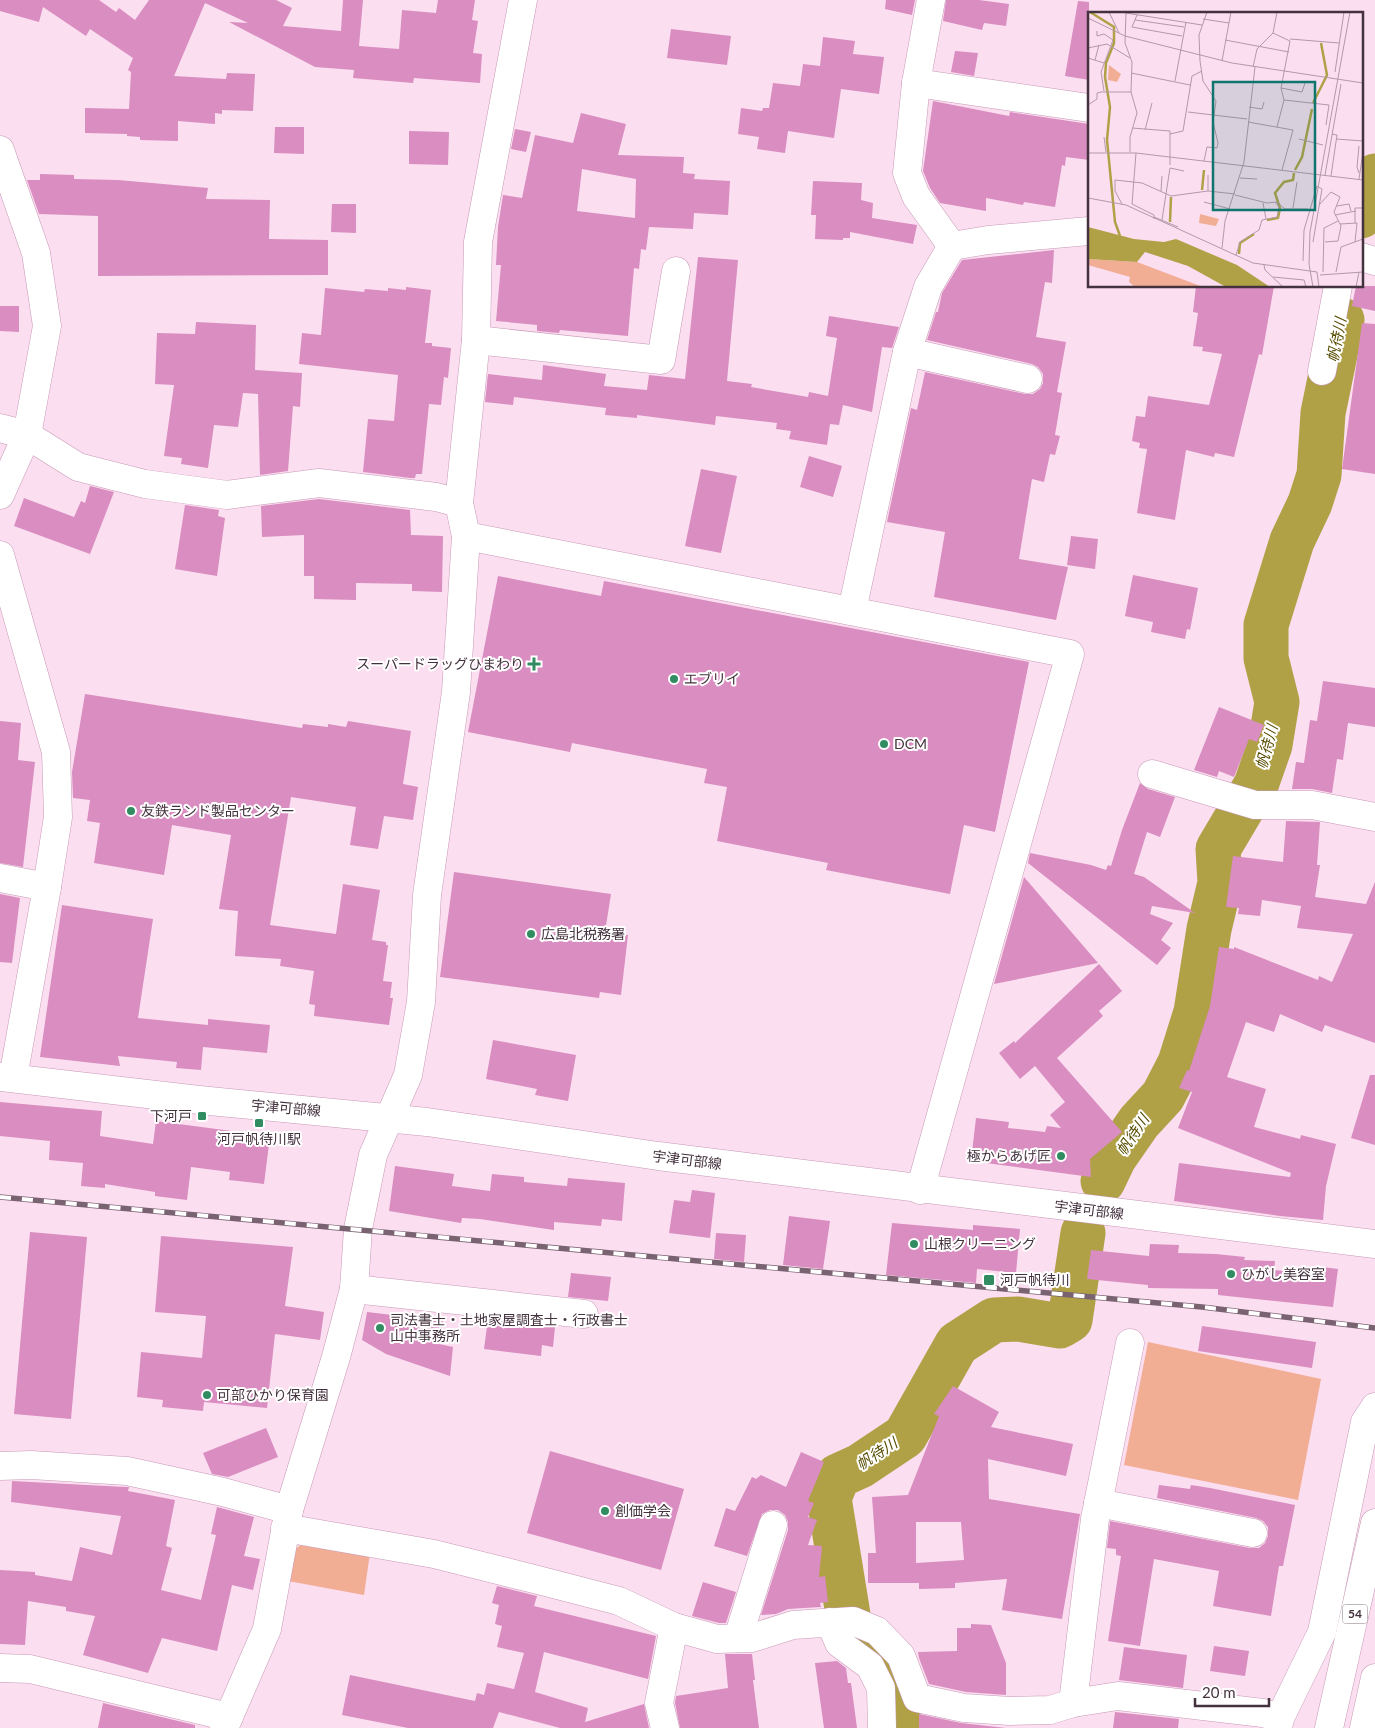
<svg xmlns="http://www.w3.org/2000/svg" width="1375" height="1728" viewBox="0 0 1375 1728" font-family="Lato,'Noto Sans JP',sans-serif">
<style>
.green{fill:#f2ad95}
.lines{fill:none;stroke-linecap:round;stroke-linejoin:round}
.river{stroke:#b0a146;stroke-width:45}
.building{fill:#d98dc0;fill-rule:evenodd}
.minor-casing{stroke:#c799b6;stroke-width:29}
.major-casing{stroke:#c799b6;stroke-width:29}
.highway-casing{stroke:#c799b6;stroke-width:29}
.minor{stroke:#fff;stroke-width:28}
.major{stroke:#fff;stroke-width:28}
.highway{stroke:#fff;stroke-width:28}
.rail-casing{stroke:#796371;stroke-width:5.5}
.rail{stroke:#fff;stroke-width:4;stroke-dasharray:11;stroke-linecap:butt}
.poi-dot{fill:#318c62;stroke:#fff;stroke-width:2}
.labels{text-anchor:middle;stroke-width:4;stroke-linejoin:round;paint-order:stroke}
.shield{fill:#fff;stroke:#7c7078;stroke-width:1}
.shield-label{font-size:12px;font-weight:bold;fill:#44323e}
.poi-label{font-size:14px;fill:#44323e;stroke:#fff;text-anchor:start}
.street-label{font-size:14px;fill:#44323e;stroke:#fff}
.water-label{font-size:15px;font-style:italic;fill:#574c00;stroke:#fff}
.inset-river{fill:none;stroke:#b0a146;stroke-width:2.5}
.inset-road{fill:none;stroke:#b299a9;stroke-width:1}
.view{fill:#0f766e;fill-opacity:0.15;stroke:#0f766e;stroke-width:2.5}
.inset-edge{fill:none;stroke:#44323e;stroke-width:2.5}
</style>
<rect width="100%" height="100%" fill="#fcdef1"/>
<!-- green -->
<g class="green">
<polygon points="1148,1342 1321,1379 1298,1500 1124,1465"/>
<polygon points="304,1542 370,1553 364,1595 288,1581 293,1551"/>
</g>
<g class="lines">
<!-- river -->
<g class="river">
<polyline points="1361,216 1375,176"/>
<polyline points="1103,1181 1114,1158 1139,1122 1163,1096 1180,1063 1196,1012 1209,929 1220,883 1218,849 1256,785 1270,745 1277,702 1266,658 1266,625 1292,541 1310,503 1319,475 1323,413 1342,320"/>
<polyline points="897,1728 899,1696 892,1670 850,1627 829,1498 838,1476 860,1466 905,1436 957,1344 994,1320 1018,1319 1060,1326 1070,1320 1083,1233"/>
</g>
</g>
<!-- building -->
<g class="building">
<polygon points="0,0 99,0 116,12 119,8 135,20 149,0 276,0 292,8 283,26 341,31 343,0 363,0 359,46 399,49 402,10 436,13 438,0 475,0 472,20 478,21 473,53 482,54 480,83 414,78 413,83 353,78 354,70 315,67 229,22 248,23 205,3 174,76 226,79 227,73 255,74 253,111 222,110 222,114 215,113 215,124 178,121 178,141 140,140 140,137 127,136 127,134 85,133 85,108 129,109 131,72 128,70 133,58 90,29 86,36 43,7 39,22 0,11"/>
<polygon points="886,0 915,0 912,15 885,9"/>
<polygon points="946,0 979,0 1009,4 1006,26 984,23 982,30 943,21"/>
<polygon points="1078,1 1089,2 1089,80 1065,76"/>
<polygon points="671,29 731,36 727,65 667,58"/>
<polygon points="823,37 855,41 853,54 884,57 879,94 841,89 834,138 788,131 785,153 757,149 759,137 738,134 741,108 762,111 763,108 769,108 773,83 800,86 803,64 820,66"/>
<polygon points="955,51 978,53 974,76 951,72"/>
<polygon points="933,101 1009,116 1010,112 1089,124 1089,160 1066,157 1065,166 1062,165 1055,207 1024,202 1023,205 986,198 986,211 940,203 930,188 923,171"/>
<path d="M 581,113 L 626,124 L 618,155 L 684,157 L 683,173 L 695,174 L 694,179 L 730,181 L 728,215 L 694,213 L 693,229 L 649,227 L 646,250 L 641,249 L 639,269 L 634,268 L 628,336 L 560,330 L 559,333 L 537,331 L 537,325 L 496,321 L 501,265 L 496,265 L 498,227 L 503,195 L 522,198 L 535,135 L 573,143 ZM 582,169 L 636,179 L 635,218 L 577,211 Z"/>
<polygon points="275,127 304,127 304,154 274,153"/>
<polygon points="515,129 531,132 526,152 511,149"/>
<polygon points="409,131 449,132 448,165 409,164"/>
<polygon points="40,174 74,175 74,179 118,180 208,188 206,199 270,200 269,239 328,240 328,275 98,276 98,216 39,214 27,180 40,180"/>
<polygon points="813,181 862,183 861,200 873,203 872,218 917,225 913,244 850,232 850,238 843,238 843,240 815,239 816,215 811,215"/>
<polygon points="332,204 356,204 356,233 331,232"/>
<polygon points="1054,250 1052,283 1045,282 1036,337 1066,342 1057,392 1062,393 1055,435 1060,436 1055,455 1050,454 1044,482 1032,479 1019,559 1068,567 1056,620 934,597 945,532 887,522 911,408 917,410 925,372 1025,394 1033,394 1040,389 1043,383 1043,374 1038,367 1032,364 927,340 936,312 938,312 942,293 962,260"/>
<polygon points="698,257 738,260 727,381 752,384 751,387 808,397 809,392 828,396 837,338 826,336 829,316 899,327 892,348 882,347 872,412 843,405 839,425 830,424 827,445 789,439 791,431 776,429 777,423 716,416 715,425 637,415 637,418 605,415 606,408 514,397 513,405 485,402 488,374 542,380 543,365 606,374 604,386 647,390 649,375 685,379"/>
<polygon points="1196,286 1274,286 1262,355 1259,354 1234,457 1215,453 1214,457 1186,450 1175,520 1137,513 1147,449 1139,448 1140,443 1132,441 1136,416 1145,417 1148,396 1209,405 1222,354 1202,351 1203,347 1193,346 1198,313 1193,312"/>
<polygon points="1356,286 1375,286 1375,311 1352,306"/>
<polygon points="406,287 431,290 425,343 432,343 432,346 451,348 448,378 444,377 441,405 429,404 422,474 416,474 415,478 410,478 363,472 368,419 394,421 398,375 299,364 302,333 321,335 325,288 364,292 365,289 388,291 388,288 406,290"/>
<polygon points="0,306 19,306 19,332 0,331"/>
<polygon points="196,322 256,325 255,370 302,373 300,407 293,406 288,471 260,475 258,394 243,393 238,427 214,425 208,468 181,464 182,458 164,456 174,385 155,384 157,333 195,334"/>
<polygon points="1362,323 1375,324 1375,474 1342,469"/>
<polygon points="809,456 842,466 833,497 800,487"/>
<polygon points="701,469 737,476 721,553 685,546"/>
<polygon points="90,486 114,492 90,554 14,526 24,498 74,517 81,501 85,503"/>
<polygon points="319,499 410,510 411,535 443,536 442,592 412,591 412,584 356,583 356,600 314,599 314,576 304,576 304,535 262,537 261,506"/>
<polygon points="185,505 219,510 218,516 225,518 217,576 175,569"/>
<polygon points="1071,536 1098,539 1095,569 1067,565"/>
<polygon points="1133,575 1198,588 1190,630 1187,629 1185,639 1151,632 1153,622 1125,616"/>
<polygon points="498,576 601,596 604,581 1029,662 995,832 964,825 950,894 826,870 828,863 717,841 727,787 704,783 707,769 572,743 570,752 468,732"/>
<polygon points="1323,681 1375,688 1375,727 1348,723 1343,760 1337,759 1332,793 1312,789 1292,789 1296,762 1304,763 1310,720 1317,721"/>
<polygon points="85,694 302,728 303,724 328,727 328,724 346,727 348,721 411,731 403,784 418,787 413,820 384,816 378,849 350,845 356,807 291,797 270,925 336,934 343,884 380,890 372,940 386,942 386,945 388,945 383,981 392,982 390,998 393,998 389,1025 314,1016 315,1005 309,1004 314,971 280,966 281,959 235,956 238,911 219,909 231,835 172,825 164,875 94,863 100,823 87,821 90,800 73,798 72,772"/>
<polygon points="1219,707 1264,725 1257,742 1249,739 1234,777 1219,771 1217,777 1194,770"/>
<polygon points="0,721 21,723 18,760 35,762 23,867 0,863"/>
<polygon points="1140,783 1148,789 1175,797 1160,837 1147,832 1134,874 1144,877 1195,913 1152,906 1150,914 1173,923 1161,940 1171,948 1157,965 1028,863 1030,853 1091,865 1106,870 1108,865 1111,866 1122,830"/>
<polygon points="1286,821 1320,822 1317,865 1320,865 1315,897 1366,904 1375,882 1375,1043 1325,1025 1322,1032 1280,1014 1274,1032 1246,1022 1227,1077 1266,1089 1254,1127 1300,1139 1301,1135 1336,1144 1326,1186 1323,1220 1280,1216 1174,1201 1179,1163 1290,1177 1291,1173 1178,1128 1192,1092 1179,1088 1187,1070 1189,1071 1210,1006 1219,947 1234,949 1234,947 1318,980 1319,976 1332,982 1353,934 1297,928 1301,906 1262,900 1260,916 1238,914 1239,908 1226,907 1233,856 1283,862"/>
<polygon points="454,872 611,894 605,932 628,935 621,995 600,992 599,998 440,977"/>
<polygon points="1024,877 1098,963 994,984"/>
<polygon points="0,894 20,898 12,963 0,962"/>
<polygon points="62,905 153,919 138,1018 208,1025 208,1019 270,1025 267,1053 203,1047 201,1070 176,1068 177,1062 118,1056 120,1066 40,1057"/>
<polygon points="1099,964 1122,991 1099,1011 1103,1016 1057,1058 1122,1132 1090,1159 1091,1177 971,1161 976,1118 1009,1122 1008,1128 1045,1132 1047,1126 1061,1128 1050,1115 1065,1102 1035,1066 1020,1079 999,1053 1014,1041 1015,1043"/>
<polygon points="493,1040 576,1055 568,1101 535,1095 537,1089 486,1079"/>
<polygon points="1370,1075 1375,1075 1375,1145 1351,1138"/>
<polygon points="0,1102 102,1111 100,1136 153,1144 156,1121 270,1136 264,1184 229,1180 230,1172 191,1167 187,1200 155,1196 155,1192 105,1184 105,1188 81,1186 83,1163 49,1160 50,1141 0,1136"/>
<polygon points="395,1166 454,1174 452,1186 490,1191 492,1174 524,1177 524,1182 567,1186 568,1178 625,1183 622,1221 602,1219 601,1226 554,1222 554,1230 480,1219 462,1218 461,1223 389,1211"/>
<polygon points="692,1190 715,1193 710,1238 669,1233 674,1200 690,1202"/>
<polygon points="789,1216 830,1221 823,1269 783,1265"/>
<polygon points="892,1223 973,1230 973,1225 1020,1229 1016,1273 977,1269 976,1283 886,1275"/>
<polygon points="30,1232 87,1237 71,1419 14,1414"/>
<polygon points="716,1233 746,1235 744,1262 714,1259"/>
<polygon points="161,1236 293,1247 285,1306 324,1312 320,1340 275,1334 267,1408 204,1402 203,1411 162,1407 163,1400 137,1397 141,1352 202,1358 206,1316 155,1312"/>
<polygon points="1150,1244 1179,1245 1178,1253 1216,1254 1245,1257 1244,1260 1275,1261 1274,1270 1314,1274 1315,1266 1338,1269 1333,1307 1218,1295 1218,1289 1148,1288 1148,1285 1087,1279 1091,1250 1149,1256"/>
<polygon points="571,1273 611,1277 608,1301 568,1297"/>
<polygon points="367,1312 443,1321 439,1344 453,1347 450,1376 386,1354 362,1340"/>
<polygon points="488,1319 555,1327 553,1347 542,1345 541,1356 484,1349"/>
<polygon points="1202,1326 1316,1342 1312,1368 1198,1351"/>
<path d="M 953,1386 L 999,1412 L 991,1427 L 1073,1444 L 1066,1476 L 988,1459 L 989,1499 L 1080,1514 L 1062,1619 L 1002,1610 L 1007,1579 L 955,1583 L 955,1588 L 919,1589 L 919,1583 L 868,1583 L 868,1553 L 876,1553 L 872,1497 L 908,1495 L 939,1416 L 934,1414 ZM 916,1522 L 961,1522 L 964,1560 L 916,1563 Z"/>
<polygon points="266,1428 278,1457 228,1477 212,1474 203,1453"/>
<polygon points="550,1451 684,1489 661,1570 527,1533"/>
<polygon points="801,1452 824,1462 808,1501 814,1503 808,1517 817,1520 808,1545 822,1546 819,1577 825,1576 828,1602 820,1603 821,1607 788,1609 776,1614 761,1615 788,1530 788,1522 785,1515 778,1510 770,1510 762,1514 747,1556 714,1546 726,1508 735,1511 752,1477 756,1479 761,1475 786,1487"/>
<polygon points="12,1481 125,1487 129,1487 128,1491 175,1500 166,1546 172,1548 161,1590 201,1600 216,1535 211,1534 217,1507 254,1517 244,1556 260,1559 253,1590 232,1585 217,1651 162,1638 148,1673 83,1655 95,1616 66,1611 66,1607 28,1601 25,1645 0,1644 0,1570 35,1572 35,1575 72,1581 80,1547 112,1555 121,1516 11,1502"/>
<polygon points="1159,1485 1190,1489 1191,1485 1210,1488 1295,1505 1283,1566 1279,1566 1271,1616 1213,1606 1219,1571 1154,1559 1140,1646 1108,1641 1121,1556 1116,1555 1116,1549 1107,1548 1110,1521 1250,1548 1259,1548 1265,1543 1268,1536 1268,1527 1263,1521 1256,1518 1157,1498"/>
<polygon points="703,1582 736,1592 726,1623 719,1623 692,1616"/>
<polygon points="497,1586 537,1596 534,1606 656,1636 648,1679 544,1652 535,1692 588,1708 585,1722 644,1704 649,1728 560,1728 499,1712 493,1728 408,1728 342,1715 350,1675 475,1701 477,1693 484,1695 487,1683 514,1689 524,1653 497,1647 502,1626 495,1624 499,1605 492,1603"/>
<polygon points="971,1624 991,1625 1006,1663 1006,1695 966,1692 929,1684 919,1658 918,1652 957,1651 957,1628 971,1628"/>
<polygon points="1214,1646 1249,1651 1245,1676 1210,1671"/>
<polygon points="1124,1647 1187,1655 1183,1688 1119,1680"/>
<polygon points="725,1654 752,1654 755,1680 753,1680 759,1728 680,1728 675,1703 676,1696 728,1688"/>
<polygon points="837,1661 846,1668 848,1683 851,1683 857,1728 824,1728 815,1663"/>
<polygon points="103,1703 195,1725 195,1728 98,1728"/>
<polygon points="1115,1712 1179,1719 1178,1728 1113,1728"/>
<polygon points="919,1714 961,1723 1006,1728 919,1728"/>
</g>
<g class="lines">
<!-- minor casing -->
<g class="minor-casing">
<g id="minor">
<polyline points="931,0 916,83 907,173 916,196 952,246"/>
<polyline points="916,83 1089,108"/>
<polyline points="0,150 36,253 47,326 27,435 0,495"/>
<polyline points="1361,257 1375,261"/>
<polyline points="476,340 661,360 676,271"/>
<polyline points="907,352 1028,379"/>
<polyline points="1322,371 1338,286"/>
<polyline points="0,428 27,435 78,467 145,484 227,495 319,483 436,497 459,503"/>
<polyline points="466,536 1070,654 920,1190"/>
<polyline points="0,555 56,752 58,817 47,887 0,878"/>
<polyline points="852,611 907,352 928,287 952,246 988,240 1089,231"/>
<polyline points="1152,774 1255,805 1312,805 1375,817"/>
<polyline points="13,1078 47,887"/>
<polyline points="354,1289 584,1314"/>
<polyline points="0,1466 31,1465 127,1471 223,1492 289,1510"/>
<polyline points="1098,1503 1253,1533"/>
<polyline points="285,1528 434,1554 538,1580 619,1601 674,1627 717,1639 752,1638 793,1625 853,1621 877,1631 901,1656 917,1698 964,1708 1010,1711 1050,1710 1073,1703 1118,1696 1263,1713 1280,1718"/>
<polyline points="830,1622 839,1643 870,1666 881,1688 882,1728"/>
<polyline points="738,1638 773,1525"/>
<polyline points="0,1668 30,1669 229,1717"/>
<polyline points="1073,1703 1095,1519 1130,1343"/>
<polyline points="224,1728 267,1629 289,1510 336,1357 354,1289 358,1229 373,1155 408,1075 421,1002 427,895 456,692 466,536 459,503 476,340 478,242 523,0"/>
<polyline points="665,1728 659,1703 674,1627"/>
<polyline points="1278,1728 1280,1718 1322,1632 1365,1422 1375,1407"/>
</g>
</g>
<!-- major casing -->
<g class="major-casing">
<polyline id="major" points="0,1077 199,1100 427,1122 658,1156 1375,1244"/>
</g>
<!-- highway casing -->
<g class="highway-casing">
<g id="highway">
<polyline points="1329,1728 1375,1523"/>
<polyline points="1364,1728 1375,1678"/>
</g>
</g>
<!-- minor -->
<use href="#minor" class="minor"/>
<!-- major -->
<use href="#major" class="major"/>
<!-- highway -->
<use href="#highway" class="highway"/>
<!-- rail casing -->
<g class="rail-casing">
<polyline id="rail" points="0,1197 1202,1307 1375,1328"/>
</g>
<!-- rail -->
<use href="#rail" class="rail"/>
</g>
<!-- markers -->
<g class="poi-dot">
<path d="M531.5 656.5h5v5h5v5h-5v5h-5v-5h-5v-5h5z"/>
<circle cx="674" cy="679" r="5"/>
<circle cx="884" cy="744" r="5"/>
<circle cx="131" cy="811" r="5"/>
<circle cx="531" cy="934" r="5"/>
<rect x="197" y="1111" width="10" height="10" rx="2.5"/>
<rect x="254" y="1118" width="10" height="10" rx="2.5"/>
<circle cx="1061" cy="1156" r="5"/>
<circle cx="914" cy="1244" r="5"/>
<circle cx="1231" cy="1274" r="5"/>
<rect x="983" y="1274" width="12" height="12" rx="2.5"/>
<circle cx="380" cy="1328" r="5"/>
<circle cx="207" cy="1395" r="5"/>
<circle cx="605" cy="1511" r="5"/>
</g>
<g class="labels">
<!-- shield labels -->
<rect class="shield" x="1342.5" y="1604.5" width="25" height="19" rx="4"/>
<g class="shield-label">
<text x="1355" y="1618">54</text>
</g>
<!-- poi labels -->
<g class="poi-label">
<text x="524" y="669" text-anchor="end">スーパードラッグひまわり</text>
<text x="684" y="684">エブリイ</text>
<text x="894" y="749">DCM</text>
<text x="141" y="816">友鉄ランド製品センター</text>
<text x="541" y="939">広島北税務署</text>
<text x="192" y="1121" text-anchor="end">下河戸</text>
<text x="259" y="1144" text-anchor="middle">河戸帆待川駅</text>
<text x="1051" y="1161" text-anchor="end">極からあげ匠</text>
<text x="924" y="1249">山根クリーニング</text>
<text x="1241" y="1279">ひがし美容室</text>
<text x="1000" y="1285">河戸帆待川</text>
<text x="390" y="1325">司法書士・土地家屋調査士・行政書士<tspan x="390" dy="16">山中事務所</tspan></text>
<text x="217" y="1400">可部ひかり保育園</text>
<text x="615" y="1516">創価学会</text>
</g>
<!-- street labels -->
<g class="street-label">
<text transform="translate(286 1108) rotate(5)" y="5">宇津可部線</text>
<text transform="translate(687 1160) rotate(7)" y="5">宇津可部線</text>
<text transform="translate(1089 1210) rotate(7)" y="5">宇津可部線</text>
</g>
<!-- water labels -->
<g class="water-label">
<text transform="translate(1337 340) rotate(-79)" y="5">帆待川</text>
<text transform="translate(1267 747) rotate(-75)" y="5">帆待川</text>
<text transform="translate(1133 1135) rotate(-56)" y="5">帆待川</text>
<text transform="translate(877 1454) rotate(-33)" y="5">帆待川</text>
</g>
</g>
<!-- overview -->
<g transform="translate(1088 12)">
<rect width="275" height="275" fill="#fcdef1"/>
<path d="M 21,53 L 33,62 L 29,70 L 20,68 ZM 112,202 L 131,207 L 128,214 L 111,211 ZM 0,247 L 49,250 L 115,275 L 47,275 L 41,270 L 42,265 L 0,253 Z" fill="#f2ad95"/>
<path d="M 0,215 L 46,227 L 76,230 L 88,227 L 149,253 L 182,275 L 138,275 L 100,254 L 57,240 L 49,250 L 0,247 Z" fill="#b0a146"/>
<path class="inset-river" d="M 2,0 L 26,15 L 26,31 L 18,51 L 17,65 L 22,95 L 19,128 L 27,210 L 32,224M 225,91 L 239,63 L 233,31M 207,158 L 214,145 L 224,97M 114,178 L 116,158M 179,208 L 190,206 L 192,196 L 187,181 L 196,170 L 205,168 L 206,161M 82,210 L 83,185M 151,242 L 152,231 L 166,222"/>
<path class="inset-road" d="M 21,0 L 31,21M 38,0 L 37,31 L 44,50 L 43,80 L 49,101 L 42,125 L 42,140M 38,1 L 114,13M 49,3 L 44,15 L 94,24M 0,6 L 37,24 L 144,51 L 275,71M 115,7 L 141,11M 47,8 L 96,15M 9,19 L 9,24 L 16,22 L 25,28 L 13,60 L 16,79M 185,21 L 202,29 L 193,76 L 196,88 L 189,115M 202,27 L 251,31M 137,28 L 201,40M 0,36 L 19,32 L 42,46M 0,46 L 16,51M 7,48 L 11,33M 134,49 L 143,0M 165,55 L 169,37 L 185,21 L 189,0M 247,60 L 256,0M 43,61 L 102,73M 87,69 L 98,10M 193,76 L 214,80 L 217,71M 196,88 L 241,93 L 238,113M 0,93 L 9,87 L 9,81 L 13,80 L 43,80M 161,95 L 174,97 L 176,90M 100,100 L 159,107M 160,110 L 205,118 L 194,158M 44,116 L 82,119 L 82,153M 57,118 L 64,91M 82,122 L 95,119 L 104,64 L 114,59M 16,125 L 18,140M 211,127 L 235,133M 248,127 L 275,129M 271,134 L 269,155 L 271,161M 1,141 L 48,141 L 275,168M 48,141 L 44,192 L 66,203 L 66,207M 116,149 L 119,135 L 129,136 L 130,131 L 125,110 L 128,89 L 115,69 L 112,49 L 111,23 L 119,0M 120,163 L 120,179M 237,163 L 253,72M 243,164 L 249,123 L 244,122M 152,166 L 169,167M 271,167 L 275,140M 73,179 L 74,164M 147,183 L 179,191 L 189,190 L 197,197 L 220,197M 0,186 L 38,193 L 165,251 L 229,260 L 231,275M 116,190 L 142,197M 175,191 L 178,207M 34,192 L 27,179 L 27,168 L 54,171 L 83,184 L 120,179 L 147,182M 231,193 L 243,180 L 252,185 L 246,200 L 253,214 L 250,229 L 237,230M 249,194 L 261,192 L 263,199M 205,196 L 209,170M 247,203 L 268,199M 66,205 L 90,215M 74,208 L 82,156 L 96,159M 267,211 L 267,196 L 275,196M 252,212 L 269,211 L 267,230M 134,236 L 137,209 L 156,150 L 167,55M 148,243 L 152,230 L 171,218 L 174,208 L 189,205 L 191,195 L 187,190M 215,249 L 216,218 L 229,174 L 234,177 L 225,230M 176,253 L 177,258 L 195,275M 235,260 L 236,216 L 250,209M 248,260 L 253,235 L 275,227M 232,263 L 275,260M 185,265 L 216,268 L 218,275M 225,275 L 221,252 L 222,220 L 262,0M 268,275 L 271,260"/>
<path class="view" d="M 125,70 L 227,70 L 227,198 L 125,198 Z"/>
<rect width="275" height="275" class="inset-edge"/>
</g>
<!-- scale -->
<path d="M1195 1698v8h74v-8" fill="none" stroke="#44323e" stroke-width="2.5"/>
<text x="1202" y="1698" font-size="15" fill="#44323e" stroke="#ffffff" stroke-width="4" paint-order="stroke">20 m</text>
</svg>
